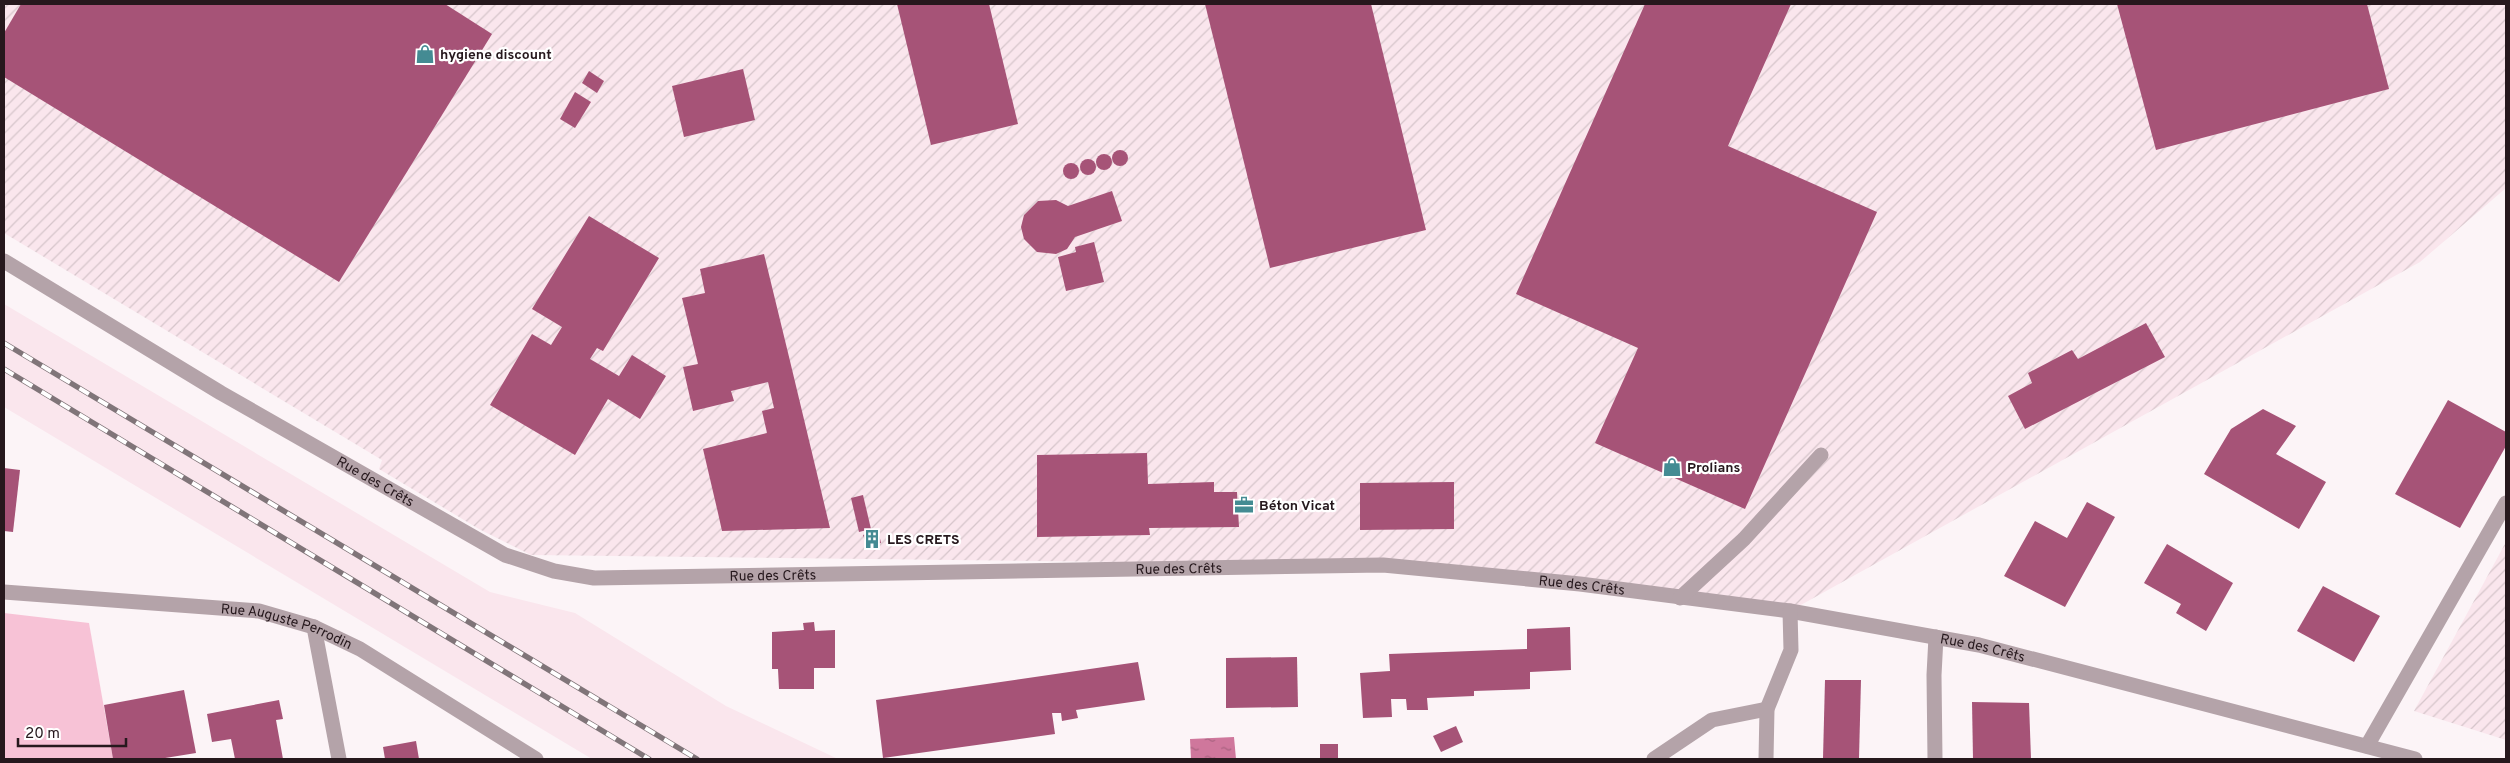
<svg xmlns="http://www.w3.org/2000/svg" width="2510" height="763" viewBox="0 0 2510 763" font-family="Overpass,sans-serif">
<style>
.built{fill:#fae6ed}
.industrial{fill:url(#industrial-furrows)}
.pitch{fill:#f7c2d6}
.water{fill:url(#water-ripples)}
.building{fill:#a65377}
.lines{fill:none;stroke-linecap:round;stroke-linejoin:round}
.minor{stroke:#b4a3a9;stroke-width:15}
.rail-casing{stroke:#807579;stroke-width:5.5}
.rail{stroke:#fff;stroke-width:4;stroke-dasharray:11;stroke-linecap:butt}
.labels{text-anchor:middle;stroke-width:4.5;stroke-linejoin:round;paint-order:stroke}
.poi-label{font-size:14px;font-weight:bold;fill:#26181d;stroke:#fff;text-anchor:start}
.street-label{font-size:14px;fill:#26181d;stroke:#fff}
</style>
<defs>
<pattern id="industrial-furrows" width="10" height="10" patternUnits="userSpaceOnUse" patternTransform="scale(1.25)"><rect width="10" height="10" fill="#fae6ed"/><path d="M-1 1l2-2M0 10L10 0M9 11l2-2" fill="none" stroke="#d6c5cb"/></pattern>
<pattern id="water-ripples" width="26" height="14" patternUnits="userSpaceOnUse" patternTransform="scale(1.25)"><rect width="26" height="14" fill="#cf779c"/><path d="M2 4q2-2 4 0t4 0M15 11q2-2 4 0t4 0" fill="none" stroke="#a8617f"/></pattern>
</defs>
<rect width="100%" height="100%" fill="#fcf4f7"/>
<!-- built -->
<polygon class="built" points="4,304 490,592 575,613 726,706 838,759 592,759 4,407"/>
<!-- industrial -->
<g class="industrial">
<polygon points="4,4 2506,4 2506,188 2420,262 1790,611 1383,565 531,555 479,529 379,469 382,460 4,233"/>
<polygon points="2506,542 2506,740 2414,711"/>
</g>
<!-- pitch -->
<polygon class="pitch" points="4,613 89,623 113,759 4,759"/>
<!-- water -->
<polygon class="water" points="1234,737 1236,759 1191,759 1190,739"/>
<!-- building -->
<g class="building">
<polygon points="21,4 445,4 492,34 339,282 4,77 4,33"/>
<polygon points="897,4 989,4 1018,124 931,145"/>
<polygon points="1205,4 1371,4 1426,230 1270,268"/>
<polygon points="1645,4 1791,4 1728,146 1877,212 1745,509 1595,443 1638,348 1516,294"/>
<polygon points="2117,4 2367,4 2389,89 2156,150"/>
<polygon points="743,69 755,120 684,137 672,86"/>
<polygon points="589,71 604,81 597,93 582,83"/>
<polygon points="575,92 591,102 575,128 560,119"/>
<circle cx="1120" cy="158" r="8"/>
<circle cx="1104" cy="162" r="8"/>
<circle cx="1088" cy="167" r="8"/>
<circle cx="1071" cy="171" r="8"/>
<polygon points="1112,191 1122,221 1075,237 1067,249 1056,254 1037,252 1024,239 1021,227 1024,215 1038,201 1056,200 1068,206"/>
<polygon points="589,216 659,258 603,351 597,348 590,359 619,376 632,355 666,376 640,419 608,399 575,455 490,405 532,334 551,345 562,327 532,309"/>
<polygon points="1094,242 1104,282 1066,291 1058,257 1076,252 1075,247"/>
<polygon points="764,254 790,361 830,528 722,531 718,513 703,449 767,433 762,411 774,408 768,382 731,391 734,401 693,411 683,367 698,364 682,298 705,293 700,269"/>
<polygon points="2146,323 2165,357 2025,429 2008,396 2032,383 2028,373 2072,350 2078,359"/>
<polygon points="2448,400 2506,432 2506,446 2460,528 2395,494"/>
<polygon points="2263,409 2296,426 2276,454 2326,482 2299,529 2204,474 2231,429"/>
<polygon points="1147,453 1148,484 1214,482 1214,492 1237,492 1239,527 1149,528 1150,535 1037,537 1037,455"/>
<polygon points="4,468 20,470 13,532 4,531"/>
<polygon points="1454,482 1454,529 1360,530 1360,483"/>
<polygon points="863,495 871,529 859,532 851,498"/>
<polygon points="2087,502 2115,517 2065,607 2004,576 2035,521 2067,538"/>
<polygon points="878,530 881,543 867,546 863,535"/>
<polygon points="2167,544 2233,583 2206,631 2176,613 2181,604 2144,583"/>
<polygon points="2323,586 2380,616 2354,662 2297,631"/>
<polygon points="814,622 815,631 835,630 835,668 814,668 814,689 779,689 778,669 772,669 772,632 804,630 803,623"/>
<polygon points="1570,627 1571,670 1530,672 1530,689 1474,691 1474,696 1427,698 1428,710 1407,710 1406,699 1391,699 1392,717 1363,718 1360,673 1390,671 1389,654 1527,649 1527,629"/>
<polygon points="1297,657 1298,707 1226,708 1226,658"/>
<polygon points="1138,662 1145,700 1076,710 1078,718 1062,721 1061,713 1052,713 1055,734 883,758 876,700"/>
<polygon points="1825,680 1861,680 1859,758 1823,758"/>
<polygon points="184,690 196,753 159,759 113,759 104,705"/>
<polygon points="279,700 283,719 276,720 283,759 235,759 231,739 212,742 207,714"/>
<polygon points="1972,702 2029,703 2031,759 1973,759"/>
<polygon points="1456,726 1463,742 1441,752 1433,736"/>
<polygon points="416,741 419,759 385,759 383,747"/>
<rect x="1320" y="744" width="18" height="15"/>
</g>
<g class="lines">
<!-- minor -->
<g class="minor">
<path id="s1" d="M 4,261 L 221,393 L 505,555 L 554,571 L 594,578 L 1383,565 L 1580,584 L 1790,611 L 1979,645 L 2415,759"/>
<path id="s2" d="M 4,592 L 259,611 L 314,627 L 360,649 L 536,759"/>
<polyline points="1680,598 1744,539 1821,455"/>
<polyline points="314,627 339,759"/>
<polyline points="2367,746 2506,503"/>
<polyline points="1654,759 1712,720 1767,709"/>
<polyline points="1766,759 1767,709 1791,650 1790,611"/>
<polyline points="1935,759 1934,675 1936,637"/>
</g>
<!-- rail casing -->
<g class="rail-casing">
<g id="rail">
<polyline points="4,343 697,759"/>
<polyline points="4,369 649,759"/>
</g>
</g>
<!-- rail -->
<use href="#rail" class="rail"/>
</g>
<!-- icons -->
<defs>
<g id="shop-bare" transform="scale(1.5)"><path d="M-5-2.5h2.3a2.7 3.5 0 0 1 5.4 0H5L5.5 6h-11ZM-1.5-2.5h3a1.5 2.3 0 0 0-3 0Z" fill="#448b93" stroke="#fff" stroke-width="2.5" paint-order="stroke"/></g>
<g id="office-bare" transform="scale(1.5)"><path d="M-6-3h4V-5.5h4V-3h4V5H-6ZM-1-4.5V-3h2v-1.5ZM-6 0V1H6V0Z" fill="#448b93" stroke="#fff" stroke-width="2.5" paint-order="stroke"/></g>
<g id="building-bare" transform="scale(1.5)"><path d="M-4-6H4V6H1V3H-1V6H-4ZM-2.5-4.3h1.7v1.8h-1.7ZM.8-4.3h1.7v1.8H.8ZM-2.5-1h1.7V.8h-1.7ZM.8-1h1.7V.8H.8Z" fill="#448b93" stroke="#fff" stroke-width="2.5" paint-order="stroke"/></g>
</defs>
<g fill-rule="evenodd">
<use href="#shop-bare" x="425" y="54"/>
<use href="#shop-bare" x="1672" y="467"/>
<use href="#office-bare" x="1244" y="505"/>
<use href="#building-bare" x="872" y="539"/>
</g>
<g class="labels">
<!-- poi labels -->
<g class="poi-label">
<text x="440" y="59">hygiene discount</text>
<text x="1687" y="472">Prolians</text>
<text x="1259" y="510">Béton Vicat</text>
<text x="887" y="544">LES CRETS</text>
</g>
<!-- street labels -->
<g class="street-label">
<text dy="5" stroke="none"><textPath href="#s1" startOffset="432">Rue des Crêts</textPath></text>
<text dy="5" stroke="none"><textPath href="#s1" startOffset="1258">Rue des Crêts</textPath></text>
<text dy="5" stroke="none"><textPath href="#s1" startOffset="852">Rue des Crêts</textPath></text>
<text dy="5" stroke="none"><textPath href="#s1" startOffset="1662">Rue des Crêts</textPath></text>
<text dy="5" stroke="none"><textPath href="#s2" startOffset="286">Rue Auguste Perrodin</textPath></text>
<text dy="5" stroke="none"><textPath href="#s1" startOffset="2068">Rue des Crêts</textPath></text>
</g>
</g>
<!-- border -->
<rect width="2510" height="763" fill="none" stroke="#26181d" stroke-width="10"/>
<!-- scale -->
<path d="M18 738v8h108v-8" fill="none" stroke="#26181d" stroke-width="2.5"/>
<text x="25" y="738" font-size="15" fill="#26181d" stroke="#ffffff" stroke-width="4" paint-order="stroke">20 m</text>
</svg>
